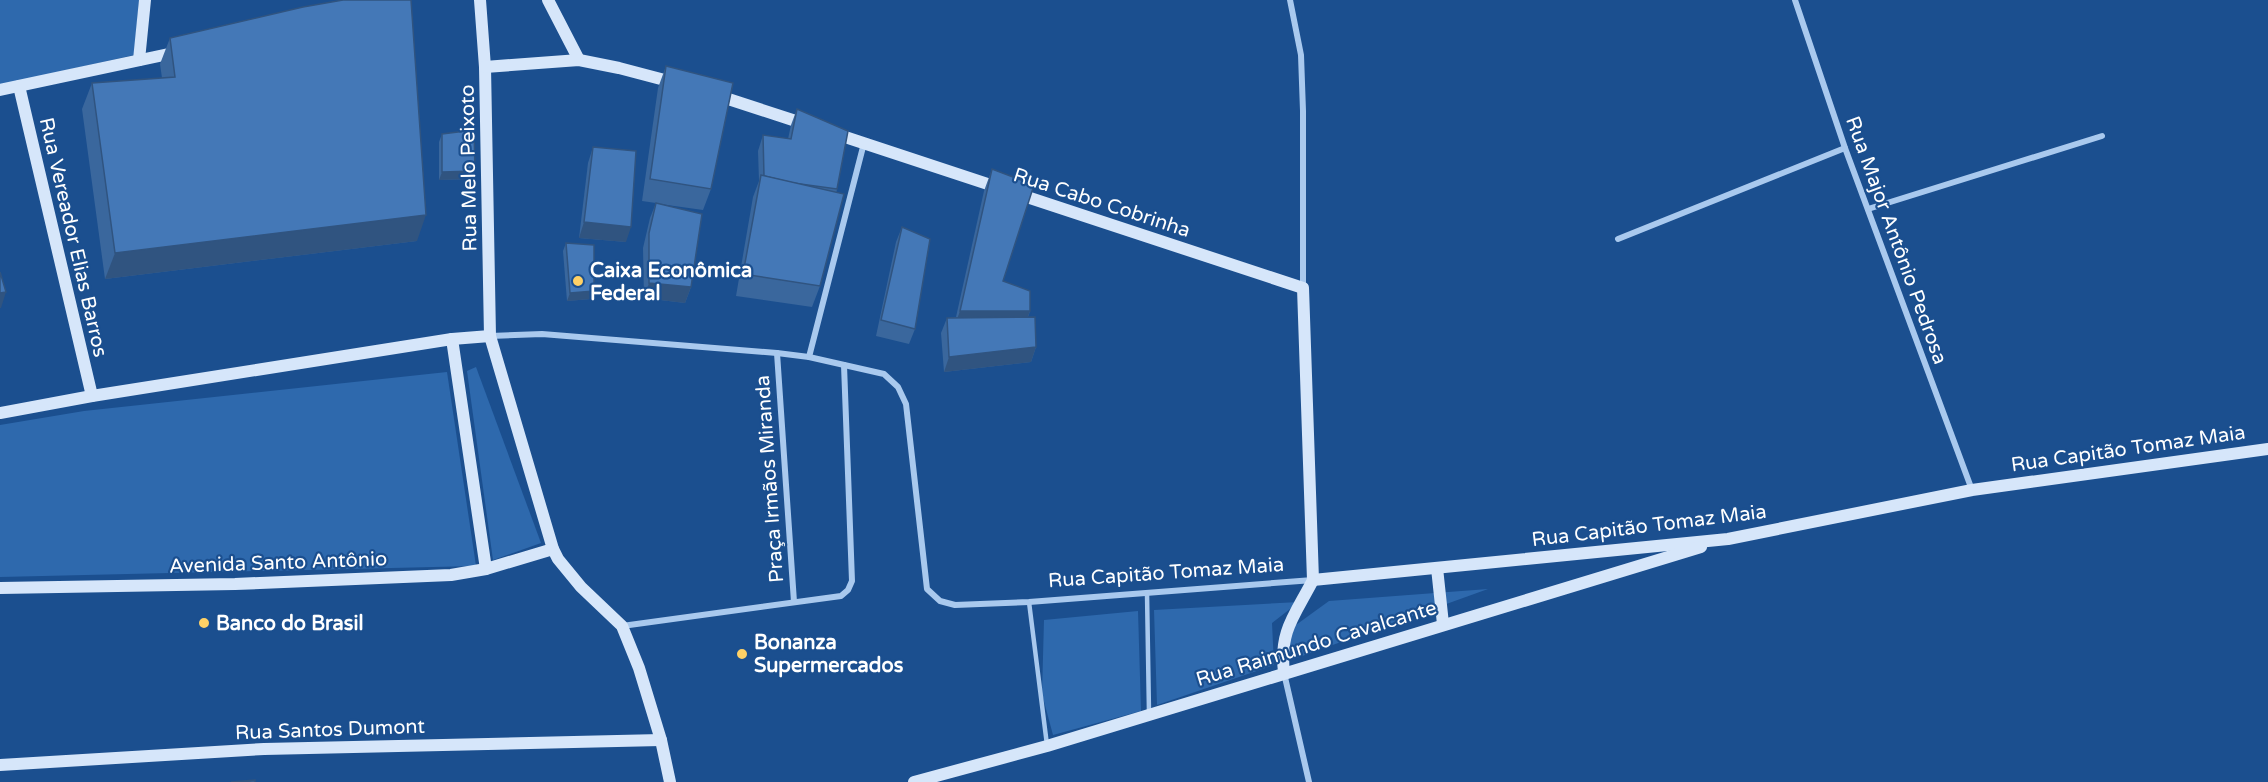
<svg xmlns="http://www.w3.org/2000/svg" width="2268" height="782" viewBox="0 0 2268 782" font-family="'Varela Round',sans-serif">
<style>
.green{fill:#2e69ad}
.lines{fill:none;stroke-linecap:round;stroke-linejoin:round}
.lane{stroke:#a9c9ee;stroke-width:4.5}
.street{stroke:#a9c9ee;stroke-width:6}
.secondary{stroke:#d6e6fa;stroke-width:12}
.wall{fill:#3a679d}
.shaded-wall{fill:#305480}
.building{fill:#4478b7;stroke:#305480;stroke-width:1.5}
.poi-dot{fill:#ffd166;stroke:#1b4f8f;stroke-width:2}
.labels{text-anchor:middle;stroke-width:4.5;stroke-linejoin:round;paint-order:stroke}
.street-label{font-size:20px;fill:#fff;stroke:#1b4f8f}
.poi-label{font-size:20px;font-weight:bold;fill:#fff;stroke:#1b4f8f;text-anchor:start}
</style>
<rect width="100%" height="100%" fill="#1b4f8f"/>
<!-- green -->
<g class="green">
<polygon points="0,0 139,0 134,55 0,85"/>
<polygon points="476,367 541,543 493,560 467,371"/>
<polygon points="447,372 476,566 0,577 0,425 84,411"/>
<polygon points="1488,589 1291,660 1289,630 1329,601"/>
<polygon points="1299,602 1272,623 1274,665 1157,705 1154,610"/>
<polygon points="1138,611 1141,711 1053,735 1042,694 1044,620"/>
</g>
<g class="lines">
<!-- lane -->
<g class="lane">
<polyline points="1147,593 1149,713"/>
<polyline points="1029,602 1047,745"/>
</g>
<!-- street -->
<g class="street">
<polyline points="1290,0 1301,55 1303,111 1303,288"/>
<polyline points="1795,0 1845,148 1972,490"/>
<polyline points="1868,209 2102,136"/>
<polyline points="1618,239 1845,148"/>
<polyline points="490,336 542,334 777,353 809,357 884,374 898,387 906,404 927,589 940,601 955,605 1029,602 1313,580"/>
<polyline points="777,353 794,602"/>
<polyline points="809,357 864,143"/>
<polyline points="622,626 841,596 848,590 852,581 844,365"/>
<polyline points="1284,673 1309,782"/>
</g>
<!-- secondary -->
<g class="secondary">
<polyline points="480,0 485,67 490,336 553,549 558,559 581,587 622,626 639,668 661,740 670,782"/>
<polyline points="548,0 579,60"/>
<polyline points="139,60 145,0"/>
<polyline points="485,67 579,60 619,68 676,83"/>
<polyline points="19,86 92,396"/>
<polyline points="0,90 178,52"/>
<polyline points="716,95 808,125"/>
<path d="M 833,133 L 1303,288 L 1313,580 C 1295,615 1279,631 1284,672"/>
<polyline points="452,339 486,569"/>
<polyline points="0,413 92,396 452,339 490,336"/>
<polyline points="1437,568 1443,624"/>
<polyline points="1313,580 1728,539 1972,490 2268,449"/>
<polyline points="0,588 235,584 451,575 486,569 553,549"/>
<polyline points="0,765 264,749 661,740"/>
<polyline points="914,782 1047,746 1701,547"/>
</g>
</g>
<!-- wall -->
<g class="wall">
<polygon points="170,38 417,241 105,279 82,109 92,83 162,78 160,64"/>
<polygon points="666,66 711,189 703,210 660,204 691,287 685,303 644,298 643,248 650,218 656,203 642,201 658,88"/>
<polygon points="797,109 837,189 820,286 812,307 736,296 753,197 759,181 758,151 763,135 788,139 791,125"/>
<polygon points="442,134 472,179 439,180 439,142"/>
<polygon points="593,147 626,242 579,238 588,163"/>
<polygon points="992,169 1003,281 1030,311 1028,317 1036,347 1031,362 944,372 941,333 947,318 956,317 984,191"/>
<polygon points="902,227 915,329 909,344 876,336 896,242"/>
<polygon points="566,243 594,291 591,299 567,301 563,251"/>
</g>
<!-- shaded-wall -->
<g class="shaded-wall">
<polygon points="475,171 472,179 439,180 442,172"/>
<polygon points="426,215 417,241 105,279 115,253"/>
<polygon points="584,222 631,227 626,242 579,238"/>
<polygon points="649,283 691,287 685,303 644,298"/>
<polygon points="594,291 591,299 567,301 570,293"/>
<polygon points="6,292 1,308 0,308 0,293"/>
<polygon points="960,311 1030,311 1022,332 952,333"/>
<polygon points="1036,347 1031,362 944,372 949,357"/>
</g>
<!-- building -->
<g class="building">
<polygon points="343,0 411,0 426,215 115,253 92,83 175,77 170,38 303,7"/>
<polygon points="666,66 733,83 711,189 650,179"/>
<polygon points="797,109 848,131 837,189 793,183 764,176 763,135 791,139"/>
<polygon points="474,130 475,171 442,172 442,134"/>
<polygon points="593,147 636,151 631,227 584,222"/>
<polygon points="992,169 1034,185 1003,281 1030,291 1030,311 960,311"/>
<polygon points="761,175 844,194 820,286 743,274"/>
<polygon points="656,203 702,214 691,287 649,283 649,233"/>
<polygon points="902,227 930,239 915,329 881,320"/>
<polygon points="566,243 594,245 594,291 570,293"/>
<polygon points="0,272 6,292 0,293"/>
<polygon points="1035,317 1036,347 949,357 947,318"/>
<polygon points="255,780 255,782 231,782"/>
</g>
<!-- markers -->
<g class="poi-dot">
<circle cx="578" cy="281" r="6"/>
<circle cx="204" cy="623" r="6"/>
<circle cx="742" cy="654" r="6"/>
</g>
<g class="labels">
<!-- street labels -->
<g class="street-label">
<text transform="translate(468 168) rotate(-91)" y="7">Rua Melo Peixoto</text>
<text transform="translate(1102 202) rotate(18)" y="7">Rua Cabo Cobrinha</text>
<text transform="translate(74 237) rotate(77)" y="7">Rua Vereador Elias Barros</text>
<text transform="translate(1897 240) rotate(70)" y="7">Rua Major Antônio Pedrosa</text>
<text transform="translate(2128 448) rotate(-8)" y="7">Rua Capitão Tomaz Maia</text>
<text transform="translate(769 479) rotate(-94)" y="7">Praça Irmãos Miranda</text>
<text transform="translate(1649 525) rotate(-7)" y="7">Rua Capitão Tomaz Maia</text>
<text transform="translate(278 562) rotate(-2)" y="7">Avenida Santo Antônio</text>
<text transform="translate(1166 572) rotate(-4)" y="7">Rua Capitão Tomaz Maia</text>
<text transform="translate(1316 643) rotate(-17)" y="7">Rua Raimundo Cavalcante</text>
<text transform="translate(330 729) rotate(-2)" y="7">Rua Santos Dumont</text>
</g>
<!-- poi labels -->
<g class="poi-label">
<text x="590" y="277">Caixa Econômica<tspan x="590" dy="23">Federal</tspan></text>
<text x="216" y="630">Banco do Brasil</text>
<text x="754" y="649">Bonanza<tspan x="754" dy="23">Supermercados</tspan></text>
</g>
</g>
</svg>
